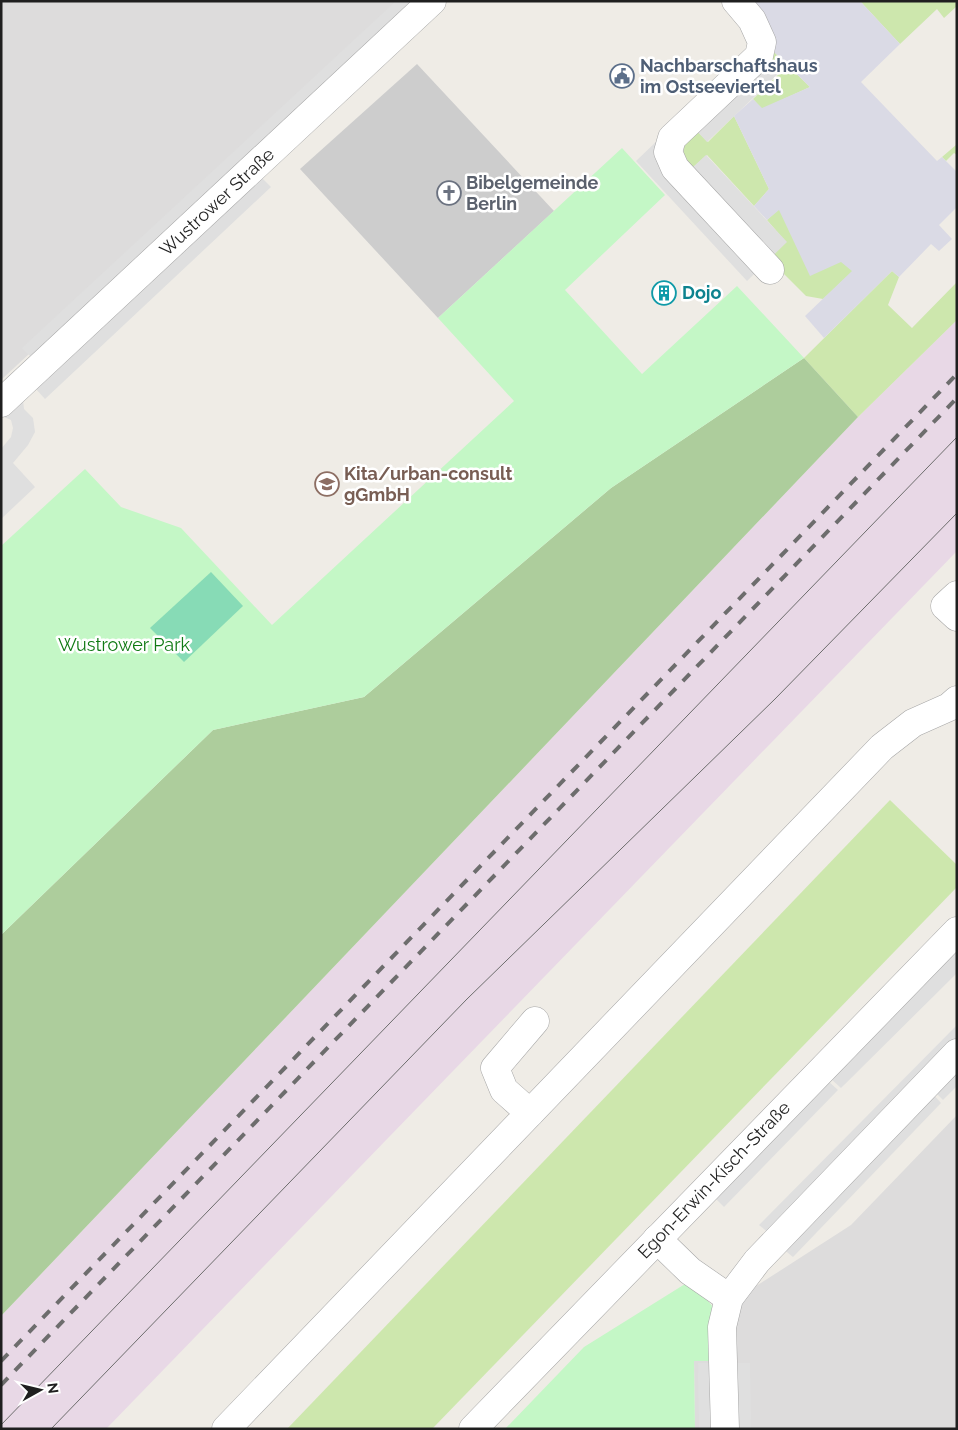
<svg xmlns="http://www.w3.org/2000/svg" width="958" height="1430" viewBox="0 0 958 1430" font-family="Raleway,sans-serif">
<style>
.residential{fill:#dddcdc}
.industrial{fill:#e8d8e6}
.religious{fill:#cdcdcd}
.grass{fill:#cde7ad}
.forest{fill:#adcd9c}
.park{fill:#c4f7c6}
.pitch{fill:#87dbb6}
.parking{fill:#dfdfdf}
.plaza{fill:#dadae5}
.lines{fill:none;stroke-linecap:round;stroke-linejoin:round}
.minor-casing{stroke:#a6a6a6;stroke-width:29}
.minor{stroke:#fff;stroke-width:28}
.tram{stroke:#6d6d6d;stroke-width:1}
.rail{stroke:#6d6d6d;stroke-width:4;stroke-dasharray:10 10;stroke-linecap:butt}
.labels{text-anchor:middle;stroke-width:5;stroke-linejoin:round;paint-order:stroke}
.service-label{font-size:18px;font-weight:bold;fill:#4e5e75;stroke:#fff;text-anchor:start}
.worship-label{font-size:18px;font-weight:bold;fill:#5b616d;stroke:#fff;text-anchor:start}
.street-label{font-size:18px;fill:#1f1f1f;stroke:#fff}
.culture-label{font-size:18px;font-weight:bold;fill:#0d838f;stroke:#fff;text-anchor:start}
.education-label{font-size:18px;font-weight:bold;fill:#785e54;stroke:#fff;text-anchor:start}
.park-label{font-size:18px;fill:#107a14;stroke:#fff}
</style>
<rect width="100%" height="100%" fill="#efece6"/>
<!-- residential -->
<g class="residential">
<polygon points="1,1 409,1 1,380"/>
<polygon points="957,1115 957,1429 695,1429 694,1360 712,1360 716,1312 851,1225"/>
</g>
<!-- industrial -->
<polygon class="industrial" points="957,320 957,551 106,1429 1,1429 1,1316 858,417"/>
<!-- religious -->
<polygon class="religious" points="417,64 554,211 438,318 300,169"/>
<!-- grass -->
<g class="grass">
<polygon points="860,1 957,1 957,6 944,18 937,9 900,44"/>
<polygon points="772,50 810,87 762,109 753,99 779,74 769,62"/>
<path d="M 734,116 L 769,189 L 754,206 L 707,155 L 691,169 C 679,148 682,148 696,130 L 708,142 Z"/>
<polygon points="956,145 957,155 954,153 946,161 942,157"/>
<polygon points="779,209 853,271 823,299 806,296 777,267 773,255 786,242 767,220"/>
<polygon points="892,271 899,277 888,305 912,328 957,282 957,320 858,417 804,358"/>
<polygon points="890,800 957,865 957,887 432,1429 287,1429"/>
</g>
<!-- forest -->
<polygon class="forest" points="804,358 858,417 1,1316 1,935 213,730 364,697 611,488"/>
<!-- park -->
<g class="park">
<polygon points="622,148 665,195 565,290 642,374 737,286 804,358 611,488 364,697 213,730 1,935 1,546 85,469 121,507 181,528 272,625 514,401 438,318"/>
<path d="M 685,1284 C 698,1292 709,1299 716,1312 L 712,1361 L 694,1361 L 695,1429 L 505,1429 L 584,1347 Z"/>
</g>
<!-- pitch -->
<polygon class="pitch" points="211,572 243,606 184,662 150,628"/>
<!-- parking -->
<g class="parking">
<polygon points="396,1 418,1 33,359 22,348"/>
<polygon points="755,47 779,73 707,142 696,130 684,145 683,155 691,169 706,155 787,242 747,281 636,161"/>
<polygon points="261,177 271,187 45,399 35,388"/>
<polygon points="23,400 24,409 33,418 35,432 28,445 13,463 35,487 1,519 1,449 11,437 13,428 11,420 4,417"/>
<polygon points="956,951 957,973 841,1088 830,1078"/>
<polygon points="957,1025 957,1041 770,1234 759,1225"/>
<polygon points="957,1066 957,1086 943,1100 933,1090"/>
<polygon points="828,1081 838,1090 724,1207 714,1197"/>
<polygon points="931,1092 941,1103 793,1257 782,1248"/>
<polygon points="698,1363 712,1363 713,1429 699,1429"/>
<polygon points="735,1363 750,1363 751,1429 736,1429"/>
</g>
<!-- plaza -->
<polygon class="plaza" points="752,1 860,1 900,44 861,82 937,161 942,157 957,172 957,207 939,225 952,239 939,251 931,244 899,277 892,271 824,338 805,316 852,271 841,262 810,276 779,210 767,220 754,206 769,189 734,116 753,99 762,108 810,87 772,50"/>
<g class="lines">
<!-- minor casing -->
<g class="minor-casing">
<g id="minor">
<polyline points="736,1 752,20 762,42 759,56 672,138 668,152 675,168 770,270"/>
<polyline points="1,403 432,1"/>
<polyline points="957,595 945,606 957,617"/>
<polyline points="530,1113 504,1090 495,1068 535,1021"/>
<polyline points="657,1239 690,1271 729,1298"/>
<polyline points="226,1429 882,747 913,723 949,707 957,700"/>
<polyline points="473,1429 957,931"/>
<polyline points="725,1429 722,1327 729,1298 757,1261 957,1053"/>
</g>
</g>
<!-- minor -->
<use href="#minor" class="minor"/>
<!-- tram -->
<g class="tram">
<polyline points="1,1425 957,437"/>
<polyline points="51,1429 467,999 775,699 957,513"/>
</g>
<!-- rail -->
<g class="rail">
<polyline points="1,1361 957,374"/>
<polyline points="1,1385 957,398"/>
</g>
</g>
<!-- icons -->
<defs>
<g id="civic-ring" transform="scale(1.25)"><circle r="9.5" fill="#fff" stroke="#5c6f8a" stroke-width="1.5"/><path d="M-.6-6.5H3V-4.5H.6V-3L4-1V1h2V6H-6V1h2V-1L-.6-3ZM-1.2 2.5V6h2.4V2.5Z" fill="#5c6f8a"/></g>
<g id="church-ring" transform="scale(1.25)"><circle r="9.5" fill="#fff" stroke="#6b7280" stroke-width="1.5"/><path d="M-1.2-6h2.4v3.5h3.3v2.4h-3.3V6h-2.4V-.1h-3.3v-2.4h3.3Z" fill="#6b7280"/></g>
<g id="building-ring" transform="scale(1.25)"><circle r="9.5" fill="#fff" stroke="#0f9aa8" stroke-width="1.5"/><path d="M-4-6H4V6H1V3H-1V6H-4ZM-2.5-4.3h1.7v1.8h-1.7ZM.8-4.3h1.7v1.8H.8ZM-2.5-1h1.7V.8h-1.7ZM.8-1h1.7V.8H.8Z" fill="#0f9aa8"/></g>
<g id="school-ring" transform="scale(1.25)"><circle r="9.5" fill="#fff" stroke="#8d6e63" stroke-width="1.5"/><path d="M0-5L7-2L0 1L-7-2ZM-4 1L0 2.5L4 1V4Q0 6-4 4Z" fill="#8d6e63"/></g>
</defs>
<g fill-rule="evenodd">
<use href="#civic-ring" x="622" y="76"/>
<use href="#church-ring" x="449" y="193"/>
<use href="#building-ring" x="664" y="293"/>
<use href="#school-ring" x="327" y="484"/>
</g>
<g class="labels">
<!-- service labels -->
<g class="service-label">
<text x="640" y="72">Nachbarschaftshaus<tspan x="640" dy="21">im Ostseeviertel</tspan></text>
</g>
<!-- worship labels -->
<g class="worship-label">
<text x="466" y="189">Bibelgemeinde<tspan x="466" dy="21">Berlin</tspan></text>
</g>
<!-- street labels -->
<g class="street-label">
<text transform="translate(217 202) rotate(-43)" y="6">Wustrower Straße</text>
<text transform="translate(714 1180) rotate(-46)" y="6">Egon-Erwin-Kisch-Straße</text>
</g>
<!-- culture labels -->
<g class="culture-label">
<text x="682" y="299">Dojo</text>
</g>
<!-- education labels -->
<g class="education-label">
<text x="344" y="480">Kita/urban-consult<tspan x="344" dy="21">gGmbH</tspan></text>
</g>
<!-- park labels -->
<g class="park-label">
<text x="124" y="651">Wustrower Park</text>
</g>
</g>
<!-- border -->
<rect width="958" height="1430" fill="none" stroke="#1f1f1f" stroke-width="5"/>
<!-- north arrow -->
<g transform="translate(40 1390) rotate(82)" stroke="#ffffff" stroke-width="4" paint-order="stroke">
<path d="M0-4L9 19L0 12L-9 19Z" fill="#1f1f1f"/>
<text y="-8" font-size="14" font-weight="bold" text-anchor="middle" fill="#1f1f1f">N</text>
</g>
</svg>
